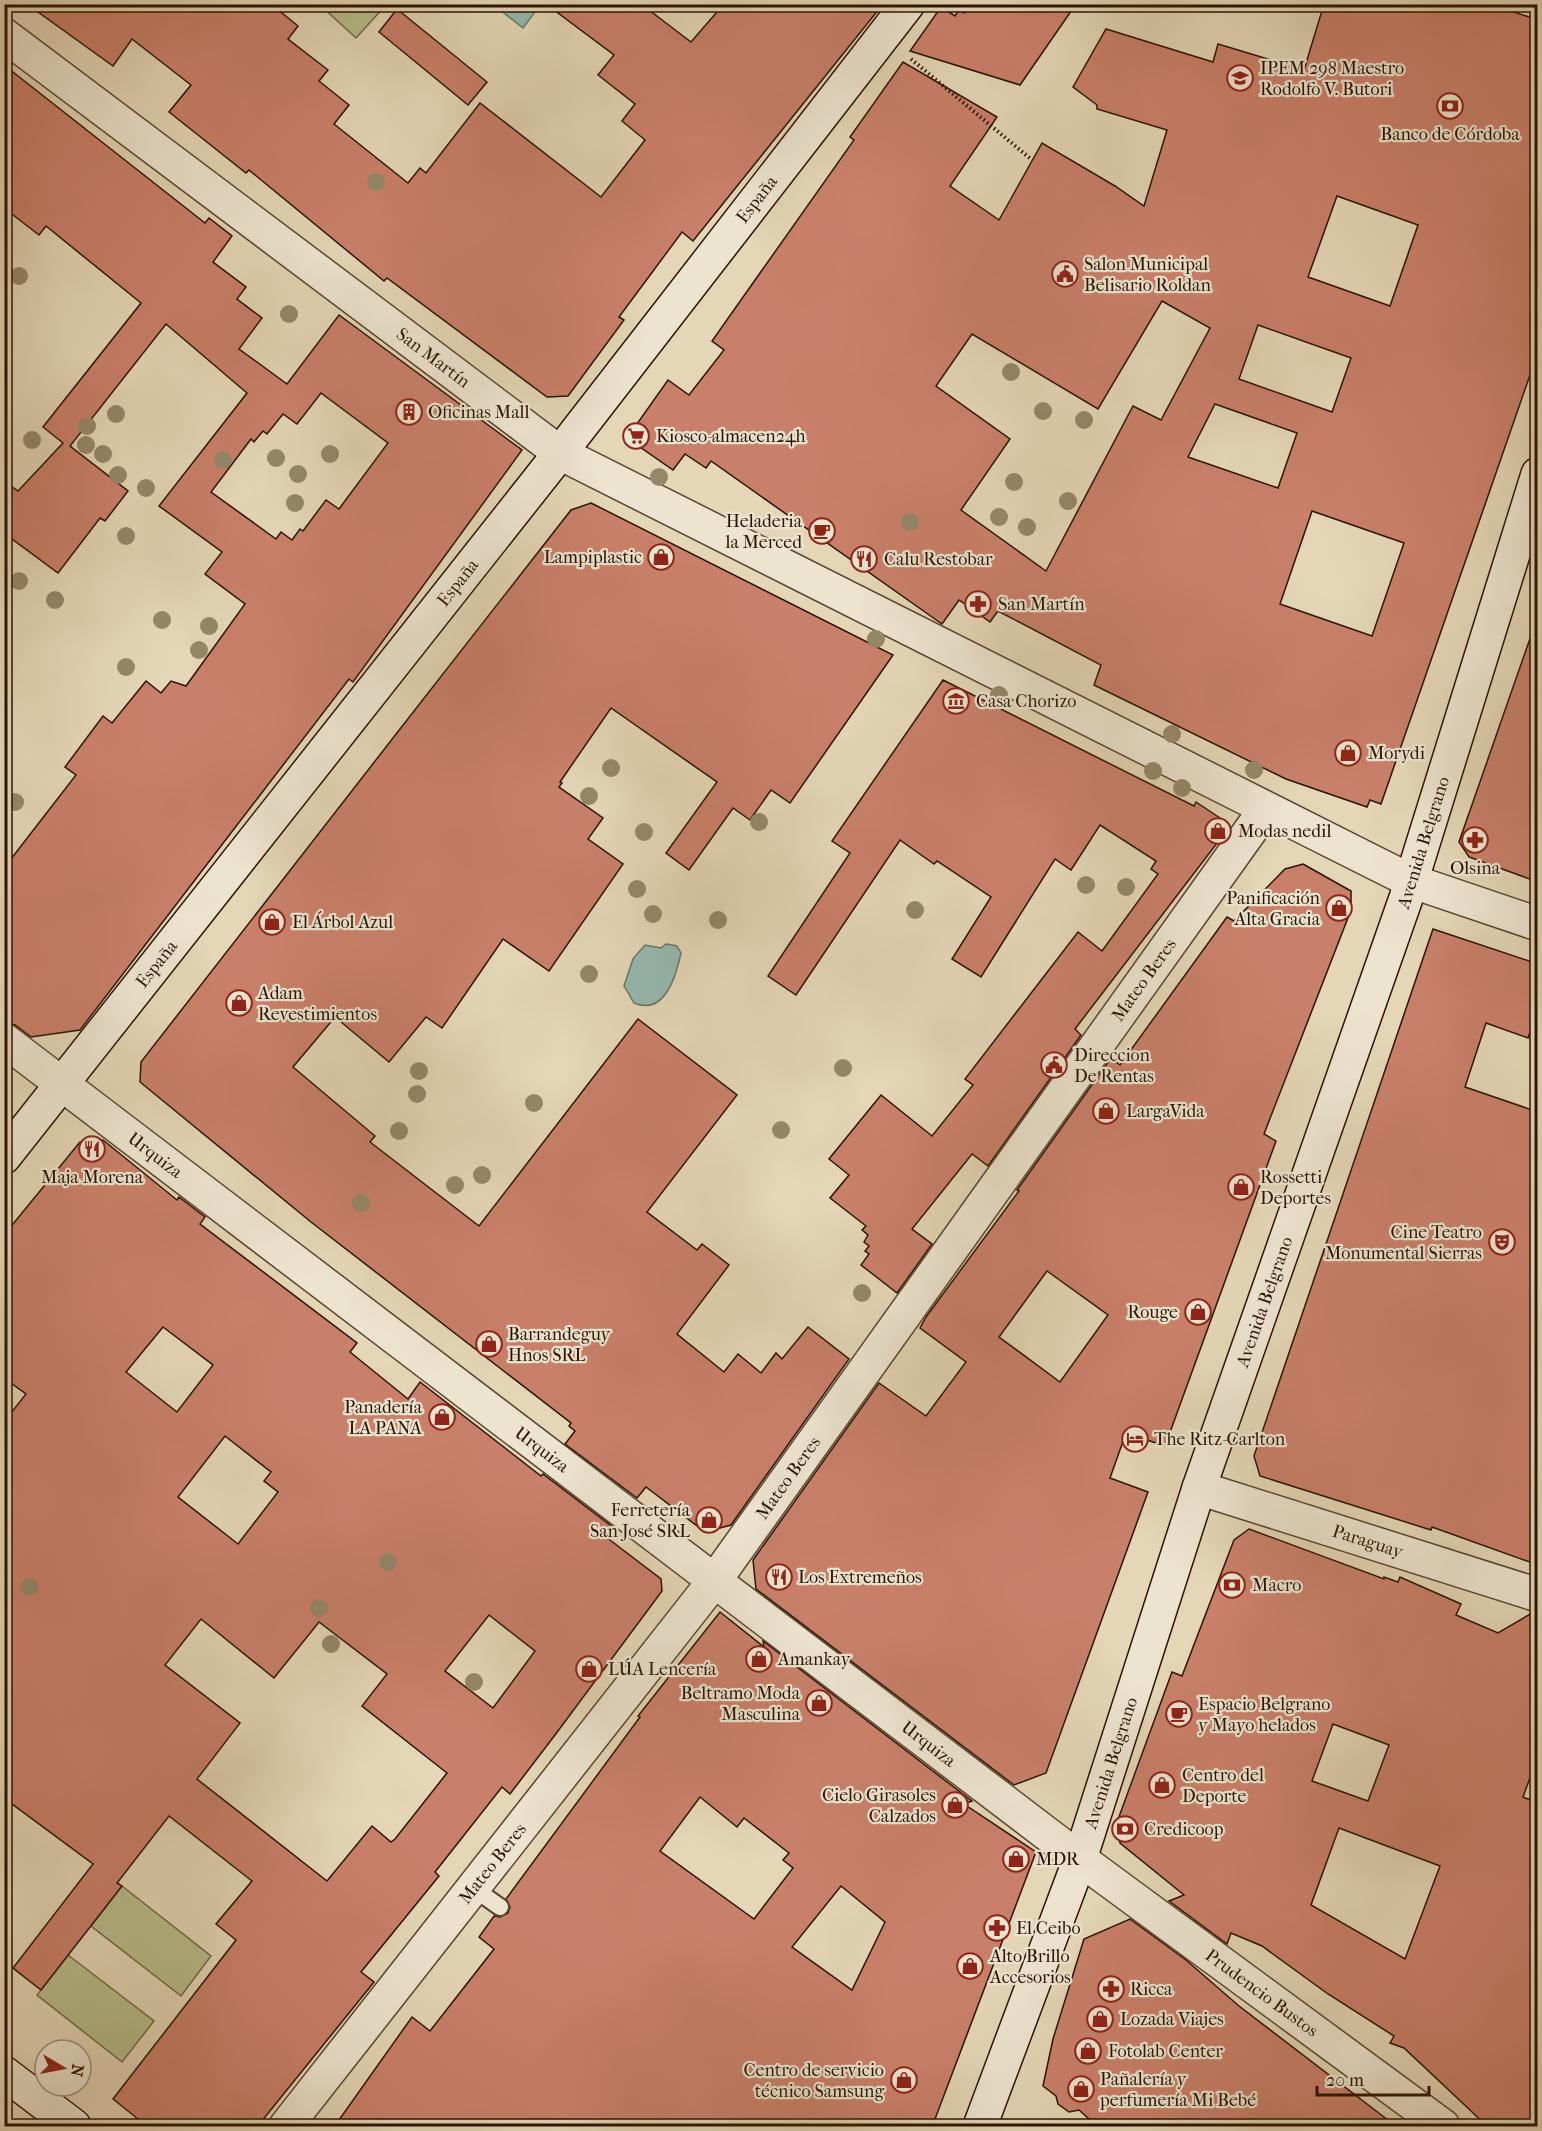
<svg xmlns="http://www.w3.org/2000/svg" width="1542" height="2131" viewBox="0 0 1542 2131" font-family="'IM FELL French Canon',serif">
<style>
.green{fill:#b7bd8c;stroke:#716847;stroke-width:1.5}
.water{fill:#95b9af;stroke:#6b776a;stroke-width:1.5}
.building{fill:#c9806a;stroke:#2b1302;stroke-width:1.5;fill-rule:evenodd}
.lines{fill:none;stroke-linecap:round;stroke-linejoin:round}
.lane-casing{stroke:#59442f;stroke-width:20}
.street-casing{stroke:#59442f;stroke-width:36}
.secondary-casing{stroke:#2b1302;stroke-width:36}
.path{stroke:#2b1302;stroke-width:4;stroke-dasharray:1.5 3;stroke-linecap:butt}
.lane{stroke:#ede4d0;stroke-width:16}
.street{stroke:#ede4d0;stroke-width:33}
.secondary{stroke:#ede4d0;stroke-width:33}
.tree{fill:#95876a}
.labels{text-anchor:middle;stroke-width:4.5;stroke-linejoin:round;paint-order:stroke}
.poi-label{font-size:18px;fill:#2b1302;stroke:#ede4d0;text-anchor:start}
.street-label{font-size:18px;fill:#2b1302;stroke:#ede4d0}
</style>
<rect width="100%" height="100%" fill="#e4d6b7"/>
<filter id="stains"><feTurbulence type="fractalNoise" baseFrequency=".00333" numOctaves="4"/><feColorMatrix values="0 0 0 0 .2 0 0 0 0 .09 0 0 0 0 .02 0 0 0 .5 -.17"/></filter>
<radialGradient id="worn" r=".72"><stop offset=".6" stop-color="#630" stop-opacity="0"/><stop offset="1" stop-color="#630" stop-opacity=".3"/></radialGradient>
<!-- green -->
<g class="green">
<polygon points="320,5 386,5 356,38"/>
<polygon points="122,1886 211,1956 181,1996 91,1926"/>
<polygon points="68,1955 154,2021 122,2062 37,1995"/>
</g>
<!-- water -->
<g class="water">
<polygon points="494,5 526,5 535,12 523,28"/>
<path d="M 666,944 L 677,946 L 681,953 C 676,976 665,1016 634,1003 L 624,986 L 633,959 L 645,945 L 661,948 Z"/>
</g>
<!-- building -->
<g class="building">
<polygon points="27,4 271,4 298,26 288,39 328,70 319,81 349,105 334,124 408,183 420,168 426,173 480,103 601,197 645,140 622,121 635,104 598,75 614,55 546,4 641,4 691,42 723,5 883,4 693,241 682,232 619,317 624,320 568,396 547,397 387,278 384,281 249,170 246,173 169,112 191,85 132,39 113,66"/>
<polygon points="970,4 1076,4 1020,85 910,51 941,7 955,16 959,10 964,13"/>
<path d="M 1324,4 L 1490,4 L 1538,20 L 1538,352 L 1381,804 L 1370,800 L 1367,807 L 1286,779 L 1094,685 L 1101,665 L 998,611 L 990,622 L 959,600 L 942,624 L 711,461 L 706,468 L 685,454 L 673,470 L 627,438 L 668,380 L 689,395 L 724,350 L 712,341 L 854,140 L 850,137 L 903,62 L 997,117 L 950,186 L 999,220 L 1042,143 L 1115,186 L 1144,206 L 1167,130 L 1097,109 L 1097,105 L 1073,87 L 1106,29 L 1213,62 L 1218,44 L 1304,70 ZM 1337,196 L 1418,225 L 1390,306 L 1308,277 ZM 1162,301 L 1210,328 L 1161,420 L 1133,406 L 1046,571 L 961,510 L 1010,439 L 936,386 L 972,334 L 1098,409 ZM 1258,325 L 1351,358 L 1332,412 L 1239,379 ZM 1215,404 L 1297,433 L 1278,488 L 1188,457 ZM 1312,511 L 1404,543 L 1372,636 L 1280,604 Z"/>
<polygon points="397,9 487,82 468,105 379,32"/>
<path d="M 4,65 L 205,223 L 209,218 L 232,236 L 213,262 L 246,287 L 237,299 L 262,318 L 239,349 L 287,384 L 339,315 L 522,450 L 353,682 L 349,679 L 80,1030 L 31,1037 L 15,1025 L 4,1022 L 4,868 L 76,775 L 65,767 L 103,716 L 112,723 L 146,681 L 161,693 L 171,681 L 186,686 L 245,604 L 205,574 L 222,552 L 159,506 L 247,393 L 166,324 L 70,446 L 128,491 L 105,521 L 100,518 L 58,573 L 4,533 L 4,481 L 18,491 L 63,443 L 43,427 L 141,303 L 46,226 L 39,235 L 4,208 ZM 321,393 L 388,443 L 339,509 L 326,500 L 303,531 L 300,529 L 292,540 L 281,532 L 276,539 L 211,492 L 251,439 L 254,442 L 263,431 L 267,434 L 283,414 L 297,424 Z"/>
<polygon points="591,503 893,655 790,803 771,790 750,820 733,808 689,870 666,853 717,782 611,708 560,782 562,783 559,787 603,818 588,839 623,864 549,971 503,939 442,1028 426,1017 389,1062 335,1017 293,1067 375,1136 370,1142 479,1226 638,1019 737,1095 647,1212 697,1250 702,1244 729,1265 677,1334 724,1372 738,1354 761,1373 776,1353 782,1359 808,1327 849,1359 731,1525 705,1532 646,1487 637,1498 565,1444 575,1431 569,1426 571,1423 311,1222 140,1082 141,1062 400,729 571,510"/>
<polygon points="1533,630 1538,631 1538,882 1469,857 1459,842"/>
<polygon points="943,680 1194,806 1196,802 1226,822 1224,834 1075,1029 1081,1035 988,1166 972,1154 912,1229 932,1244 897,1293 861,1265 869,1254 865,1251 869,1246 864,1242 868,1235 862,1230 866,1226 830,1198 849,1175 829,1159 881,1095 932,1136 973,1085 965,1079 1078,932 1102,951 1158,874 1151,869 1156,861 1100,825 1071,870 1055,859 981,977 952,959 991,897 937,861 934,864 900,840 796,995 768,976 850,853 832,841"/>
<path d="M 1303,864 L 1351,891 L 1351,910 L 1264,1134 L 1276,1141 L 1165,1446 L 1126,1433 L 1110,1478 L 1148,1492 L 1046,1773 L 1014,1785 L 756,1589 L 753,1560 L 879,1383 L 926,1416 L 966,1362 L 920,1328 L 926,1317 L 1019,1191 L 1017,1190 L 1111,1058 L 1120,1065 L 1227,917 L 1234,921 L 1285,869 ZM 1047,1271 L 1108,1315 L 1060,1382 L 999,1337 Z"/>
<polygon points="1433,929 1538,964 1538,1011 1528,1038 1486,1023 1465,1087 1538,1112 1538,1565 1432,1527 1431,1530 1260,1476 1254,1456"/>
<path d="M 103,1140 L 177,1200 L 179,1197 L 205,1217 L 200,1224 L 357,1343 L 350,1352 L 408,1399 L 420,1382 L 541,1476 L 543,1474 L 614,1528 L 606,1537 L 661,1579 L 662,1591 L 555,1735 L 510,1794 L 502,1787 L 435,1872 L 439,1876 L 361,1972 L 374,1982 L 370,1987 L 257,2127 L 148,2127 L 113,2099 L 236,1940 L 216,1924 L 252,1881 L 169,1816 L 117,1883 L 122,1886 L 41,1990 L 13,1968 L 93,1864 L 4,1798 L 4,1422 L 26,1394 L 4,1378 L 4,1235 L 80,1142 ZM 163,1327 L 213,1365 L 177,1412 L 126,1372 ZM 225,1436 L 271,1472 L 264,1481 L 278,1492 L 238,1544 L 178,1497 ZM 489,1615 L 535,1651 L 493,1708 L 445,1671 ZM 201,1619 L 274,1678 L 319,1622 L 387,1674 L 362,1706 L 447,1773 L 395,1839 L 391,1842 L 372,1826 L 327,1881 L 197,1779 L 240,1723 L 165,1665 Z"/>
<path d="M 1249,1529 L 1384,1579 L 1384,1577 L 1398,1582 L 1400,1577 L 1461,1604 L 1456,1615 L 1498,1633 L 1532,1613 L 1538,1613 L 1538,1756 L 1523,1797 L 1538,1803 L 1538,2127 L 1488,2127 L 1404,2048 L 1390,2043 L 1394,2036 L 1328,1994 L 1262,1946 L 1231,1933 L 1227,1944 L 1169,1901 L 1184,1895 L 1120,1843 L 1116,1825 L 1172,1672 L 1182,1676 L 1234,1540 ZM 1333,1724 L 1389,1745 L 1368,1801 L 1312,1781 ZM 1339,1828 L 1440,1866 L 1405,1959 L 1311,1905 Z"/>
<path d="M 720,1612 L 764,1647 L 763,1641 L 972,1801 L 964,1804 L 1036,1852 L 932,2127 L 334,2127 L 412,2017 L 430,2031 L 494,1949 L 479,1937 L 494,1916 L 500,1917 L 508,1913 L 510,1907 L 506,1899 L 640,1717 L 638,1716 ZM 700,1797 L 737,1827 L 744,1818 L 789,1853 L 783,1860 L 793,1868 L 754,1919 L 660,1851 ZM 841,1886 L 885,1922 L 852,1990 L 792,1947 Z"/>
<polygon points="1130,1919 1186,1960 1239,2006 1397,2127 1098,2127 1079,2110 1069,2112 1058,2104 1056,2096 1043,2086 1053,2039 1084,1939"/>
</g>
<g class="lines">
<!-- lane casing -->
<g class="lane-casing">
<polyline id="lane" points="473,1888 500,1907"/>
</g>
<!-- street casing -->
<g class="street-casing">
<g id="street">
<path id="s1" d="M 4,35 L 560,453 L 1377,864 L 1411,881 L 1538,924"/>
<path id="s2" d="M 4,1040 L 1080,1859 L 1443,2126"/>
<path id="s3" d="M 1199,1488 L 1538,1595"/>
<path id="s4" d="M 286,2126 L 715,1580 L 1265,810"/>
</g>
</g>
<!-- secondary casing -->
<g class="secondary-casing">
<g id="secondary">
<path id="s5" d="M 4,1157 L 560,453 L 908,4"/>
<polyline points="4,2073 74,2126"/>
<path id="s6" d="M 980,2126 L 1080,1859 L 1199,1488 L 1406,898 L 1538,474"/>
</g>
</g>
<!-- path -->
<polyline class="path" points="911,59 1032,160"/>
<!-- lane -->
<use href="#lane" class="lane"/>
<!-- street -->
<use href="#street" class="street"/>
<!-- secondary -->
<use href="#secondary" class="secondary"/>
</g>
<!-- trees -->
<g class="tree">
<circle cx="376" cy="182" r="9"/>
<circle cx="19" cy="276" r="9"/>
<circle cx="289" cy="314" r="9"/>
<circle cx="1011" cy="372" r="9"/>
<circle cx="1043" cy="411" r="9"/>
<circle cx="116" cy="414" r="9"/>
<circle cx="1084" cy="420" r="9"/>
<circle cx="87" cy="426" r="9"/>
<circle cx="32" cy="440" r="9"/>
<circle cx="86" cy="445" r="9"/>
<circle cx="103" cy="454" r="9"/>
<circle cx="330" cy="454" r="9"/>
<circle cx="276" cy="458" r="9"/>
<circle cx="223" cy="460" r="9"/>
<circle cx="298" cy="474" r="9"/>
<circle cx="118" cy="475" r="9"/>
<circle cx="659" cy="477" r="9"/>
<circle cx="1014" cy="482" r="9"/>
<circle cx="146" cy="488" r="9"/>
<circle cx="1068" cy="501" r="9"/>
<circle cx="295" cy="503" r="9"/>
<circle cx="999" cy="517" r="9"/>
<circle cx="910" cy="522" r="9"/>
<circle cx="1027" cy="527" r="9"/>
<circle cx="126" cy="536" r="9"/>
<circle cx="19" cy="581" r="9"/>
<circle cx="55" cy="600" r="9"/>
<circle cx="162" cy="620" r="9"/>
<circle cx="209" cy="626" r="9"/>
<circle cx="876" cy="639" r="9"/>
<circle cx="199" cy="650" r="9"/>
<circle cx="126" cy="667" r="9"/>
<circle cx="999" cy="695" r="9"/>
<circle cx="1172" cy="734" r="9"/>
<circle cx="611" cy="768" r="9"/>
<circle cx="1254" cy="770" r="9"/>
<circle cx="1153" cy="771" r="9"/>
<circle cx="1182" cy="788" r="9"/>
<circle cx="589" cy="796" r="9"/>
<circle cx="15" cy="802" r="9"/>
<circle cx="759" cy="822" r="9"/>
<circle cx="644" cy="832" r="9"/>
<circle cx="1086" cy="885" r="9"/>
<circle cx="1126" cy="887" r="9"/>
<circle cx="637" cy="889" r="9"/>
<circle cx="915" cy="910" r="9"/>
<circle cx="653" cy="914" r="9"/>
<circle cx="718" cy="920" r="9"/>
<circle cx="589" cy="974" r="9"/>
<circle cx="843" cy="1068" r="9"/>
<circle cx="419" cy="1071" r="9"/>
<circle cx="417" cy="1094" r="9"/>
<circle cx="534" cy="1103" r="9"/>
<circle cx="781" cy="1130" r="9"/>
<circle cx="399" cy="1131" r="9"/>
<circle cx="482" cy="1175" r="9"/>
<circle cx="455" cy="1185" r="9"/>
<circle cx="361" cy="1203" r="9"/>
<circle cx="862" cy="1293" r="9"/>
<circle cx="388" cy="1562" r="9"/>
<circle cx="29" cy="1587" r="9"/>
<circle cx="319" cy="1608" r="9"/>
<circle cx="331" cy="1644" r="9"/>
<circle cx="474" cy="1682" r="9"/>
</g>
<!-- icons -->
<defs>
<g id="school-ring" transform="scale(1.35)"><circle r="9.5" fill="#ede4d0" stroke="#8f2418" stroke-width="1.5"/><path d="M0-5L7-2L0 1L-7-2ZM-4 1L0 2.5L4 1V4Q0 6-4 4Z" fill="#8f2418"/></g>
<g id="bank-ring" transform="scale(1.35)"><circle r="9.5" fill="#ede4d0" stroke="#8f2418" stroke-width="1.5"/><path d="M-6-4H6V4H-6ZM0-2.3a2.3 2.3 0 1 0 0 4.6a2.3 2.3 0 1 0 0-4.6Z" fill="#8f2418"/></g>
<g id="civic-ring" transform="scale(1.35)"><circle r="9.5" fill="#ede4d0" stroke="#8f2418" stroke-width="1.5"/><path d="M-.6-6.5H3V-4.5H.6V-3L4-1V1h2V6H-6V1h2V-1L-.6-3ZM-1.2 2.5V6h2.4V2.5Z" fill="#8f2418"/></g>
<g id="building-ring" transform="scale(1.35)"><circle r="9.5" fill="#ede4d0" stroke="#8f2418" stroke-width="1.5"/><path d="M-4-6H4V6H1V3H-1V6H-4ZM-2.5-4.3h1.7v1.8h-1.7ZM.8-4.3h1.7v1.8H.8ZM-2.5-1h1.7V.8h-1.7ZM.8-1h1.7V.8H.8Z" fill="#8f2418"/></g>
<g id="supermarket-ring" transform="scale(1.35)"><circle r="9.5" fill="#ede4d0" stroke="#8f2418" stroke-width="1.5"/><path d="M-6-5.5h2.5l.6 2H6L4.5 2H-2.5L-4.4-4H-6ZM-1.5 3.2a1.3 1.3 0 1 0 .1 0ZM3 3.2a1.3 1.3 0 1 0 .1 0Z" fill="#8f2418"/></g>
<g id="cafe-ring" transform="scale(1.35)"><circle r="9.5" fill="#ede4d0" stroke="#8f2418" stroke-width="1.5"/><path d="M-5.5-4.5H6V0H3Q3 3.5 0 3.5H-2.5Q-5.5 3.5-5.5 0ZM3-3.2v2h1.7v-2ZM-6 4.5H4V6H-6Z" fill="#8f2418"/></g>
<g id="shop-ring" transform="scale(1.35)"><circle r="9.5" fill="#ede4d0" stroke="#8f2418" stroke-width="1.5"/><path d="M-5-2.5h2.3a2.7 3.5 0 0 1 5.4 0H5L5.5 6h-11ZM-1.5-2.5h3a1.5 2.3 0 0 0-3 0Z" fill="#8f2418"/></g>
<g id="restaurant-ring" transform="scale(1.35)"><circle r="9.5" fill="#ede4d0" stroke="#8f2418" stroke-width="1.5"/><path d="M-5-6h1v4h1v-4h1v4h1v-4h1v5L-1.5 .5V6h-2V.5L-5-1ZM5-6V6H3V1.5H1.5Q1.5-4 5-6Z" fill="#8f2418"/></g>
<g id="pharmacy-ring" transform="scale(1.35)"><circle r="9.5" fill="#ede4d0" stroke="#8f2418" stroke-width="1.5"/><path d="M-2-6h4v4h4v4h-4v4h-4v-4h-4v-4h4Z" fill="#8f2418"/></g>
<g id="museum-ring" transform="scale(1.35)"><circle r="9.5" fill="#ede4d0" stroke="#8f2418" stroke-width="1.5"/><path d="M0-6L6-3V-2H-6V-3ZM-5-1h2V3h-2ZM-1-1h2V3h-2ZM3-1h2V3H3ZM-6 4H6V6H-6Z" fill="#8f2418"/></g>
<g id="theatre-ring" transform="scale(1.35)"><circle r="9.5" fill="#ede4d0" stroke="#8f2418" stroke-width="1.5"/><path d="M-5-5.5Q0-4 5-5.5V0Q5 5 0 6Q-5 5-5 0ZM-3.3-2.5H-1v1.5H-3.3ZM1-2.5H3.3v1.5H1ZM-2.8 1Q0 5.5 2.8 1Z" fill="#8f2418"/></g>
<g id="hotel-ring" transform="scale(1.35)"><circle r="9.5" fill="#ede4d0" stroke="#8f2418" stroke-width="1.5"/><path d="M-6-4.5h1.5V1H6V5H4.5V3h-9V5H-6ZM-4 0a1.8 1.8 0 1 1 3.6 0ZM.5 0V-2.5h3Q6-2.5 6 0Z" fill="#8f2418"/></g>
</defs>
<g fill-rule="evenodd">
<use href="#school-ring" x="1240" y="78"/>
<use href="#bank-ring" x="1450" y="106"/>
<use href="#civic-ring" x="1065" y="274"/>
<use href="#building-ring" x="409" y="412"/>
<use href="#supermarket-ring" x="636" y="436"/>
<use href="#cafe-ring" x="822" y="531"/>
<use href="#shop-ring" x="661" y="557"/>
<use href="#restaurant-ring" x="864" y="559"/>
<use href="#pharmacy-ring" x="978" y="604"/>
<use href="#museum-ring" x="956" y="701"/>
<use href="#shop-ring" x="1348" y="753"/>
<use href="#shop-ring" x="1218" y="831"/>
<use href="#pharmacy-ring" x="1475" y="840"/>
<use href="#shop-ring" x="1339" y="908"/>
<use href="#shop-ring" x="272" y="922"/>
<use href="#shop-ring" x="239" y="1003"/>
<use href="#civic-ring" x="1054" y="1065"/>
<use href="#shop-ring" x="1106" y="1111"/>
<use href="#restaurant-ring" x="92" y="1149"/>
<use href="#shop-ring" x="1241" y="1187"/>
<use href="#theatre-ring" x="1502" y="1242"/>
<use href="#shop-ring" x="1198" y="1312"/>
<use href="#shop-ring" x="489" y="1344"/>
<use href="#shop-ring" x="442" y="1417"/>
<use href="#hotel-ring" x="1135" y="1439"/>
<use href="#shop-ring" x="709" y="1520"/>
<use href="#restaurant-ring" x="779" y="1577"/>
<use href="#bank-ring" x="1232" y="1585"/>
<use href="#shop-ring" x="759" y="1659"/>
<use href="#shop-ring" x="589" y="1669"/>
<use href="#shop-ring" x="819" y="1703"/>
<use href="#cafe-ring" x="1179" y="1714"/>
<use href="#shop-ring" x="1162" y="1785"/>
<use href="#shop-ring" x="955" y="1805"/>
<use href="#bank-ring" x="1125" y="1829"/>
<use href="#shop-ring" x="1016" y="1859"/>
<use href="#pharmacy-ring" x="997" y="1928"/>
<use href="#shop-ring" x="970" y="1966"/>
<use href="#pharmacy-ring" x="1111" y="1989"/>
<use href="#shop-ring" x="1100" y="2019"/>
<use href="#shop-ring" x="1088" y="2051"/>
<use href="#shop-ring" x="904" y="2080"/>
<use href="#shop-ring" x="1081" y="2089"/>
</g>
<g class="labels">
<!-- poi labels -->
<g class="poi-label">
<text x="1260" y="74">IPEM 298 Maestro<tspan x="1260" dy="21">Rodolfo V. Butori</tspan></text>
<text x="1450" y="140" text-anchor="middle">Banco de Córdoba</text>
<text x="1084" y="270">Salon Municipal<tspan x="1084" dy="21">Belisario Roldan</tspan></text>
<text x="428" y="418">Oficinas Mall</text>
<text x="656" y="442">Kiosco-almacen24h</text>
<text x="802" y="527" text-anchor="end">Heladeria<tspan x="802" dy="21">la Merced</tspan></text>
<text x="642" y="563" text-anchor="end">Lampiplastic</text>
<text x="884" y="565">Calu Restobar</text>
<text x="998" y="610">San Martín</text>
<text x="976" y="707">Casa Chorizo</text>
<text x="1368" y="759">Morydi</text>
<text x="1238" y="837">Modas nedil</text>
<text x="1475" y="874" text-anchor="middle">Olsina</text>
<text x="1320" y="904" text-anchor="end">Panificación<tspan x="1320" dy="21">Alta Gracia</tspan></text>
<text x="292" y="928">El Árbol Azul</text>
<text x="258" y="999">Adam<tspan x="258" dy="21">Revestimientos</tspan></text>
<text x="1074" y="1061">Direccion<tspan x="1074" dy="21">De Rentas</tspan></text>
<text x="1126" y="1117">LargaVida</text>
<text x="92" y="1183" text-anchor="middle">Maja Morena</text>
<text x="1260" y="1183">Rossetti<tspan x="1260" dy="21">Deportes</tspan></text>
<text x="1482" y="1238" text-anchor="end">Cine Teatro<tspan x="1482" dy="21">Monumental Sierras</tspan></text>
<text x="1178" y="1318" text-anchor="end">Rouge</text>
<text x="508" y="1340">Barrandeguy<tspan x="508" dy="21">Hnos SRL</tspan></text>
<text x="422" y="1413" text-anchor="end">Panadería<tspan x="422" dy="21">LA PANA</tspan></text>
<text x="1154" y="1445">The Ritz-Carlton</text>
<text x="690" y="1516" text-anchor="end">Ferretería<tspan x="690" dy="21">San José SRL</tspan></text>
<text x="798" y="1583">Los Extremeños</text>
<text x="1252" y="1591">Macro</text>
<text x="778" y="1665">Amankay</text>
<text x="608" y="1675">LÚA Lencería</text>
<text x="800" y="1699" text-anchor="end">Beltramo Moda<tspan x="800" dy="21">Masculina</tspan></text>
<text x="1198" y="1710">Espacio Belgrano<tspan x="1198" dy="21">y Mayo helados</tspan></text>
<text x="1182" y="1781">Centro del<tspan x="1182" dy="21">Deporte</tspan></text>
<text x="936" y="1801" text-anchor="end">Cielo Girasoles<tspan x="936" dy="21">Calzados</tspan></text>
<text x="1144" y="1835">Credicoop</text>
<text x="1036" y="1865">MDR</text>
<text x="1016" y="1934">El Ceibo</text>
<text x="990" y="1962">Alto Brillo<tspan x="990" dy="21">Accesorios</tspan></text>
<text x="1130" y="1995">Ricca</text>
<text x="1120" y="2025">Lozada Viajes</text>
<text x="1108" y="2057">Fotolab Center</text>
<text x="884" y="2076" text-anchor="end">Centro de servicio<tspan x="884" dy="21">técnico Samsung</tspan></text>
<text x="1100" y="2085">Pañalería y<tspan x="1100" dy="21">perfumería Mi Bebé</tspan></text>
</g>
<!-- street labels -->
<g class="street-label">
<text dy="6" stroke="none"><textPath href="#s5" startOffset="1218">España</textPath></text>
<text dy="6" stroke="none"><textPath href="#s1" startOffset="537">San Martín</textPath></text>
<text dy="6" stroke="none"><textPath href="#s5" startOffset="732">España</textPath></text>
<text dy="6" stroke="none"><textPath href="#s6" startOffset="1358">Avenida Belgrano</textPath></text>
<text dy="6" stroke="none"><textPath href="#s5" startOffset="246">España</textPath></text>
<text dy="6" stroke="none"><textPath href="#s4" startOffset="1432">Mateo Beres</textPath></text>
<text dy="6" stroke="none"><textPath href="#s2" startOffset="190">Urquiza</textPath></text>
<text dy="6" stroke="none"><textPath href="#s6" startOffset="872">Avenida Belgrano</textPath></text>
<text dy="6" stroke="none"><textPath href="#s2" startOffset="676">Urquiza</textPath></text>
<text dy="6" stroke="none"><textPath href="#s4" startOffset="820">Mateo Beres</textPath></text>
<text dy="6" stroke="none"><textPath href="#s3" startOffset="177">Paraguay</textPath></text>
<text dy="6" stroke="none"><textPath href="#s2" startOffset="1162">Urquiza</textPath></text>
<text dy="6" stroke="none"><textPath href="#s6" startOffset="386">Avenida Belgrano</textPath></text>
<text dy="6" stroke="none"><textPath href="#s4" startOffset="334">Mateo Beres</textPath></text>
<text dy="6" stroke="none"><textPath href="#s2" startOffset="1578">Prudencio Bustos</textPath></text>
</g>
</g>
<!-- margin -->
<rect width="1542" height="2131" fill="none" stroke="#e4d6b7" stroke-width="24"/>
<rect x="6" y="6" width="1530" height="2119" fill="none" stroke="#2b1302" stroke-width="3"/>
<rect x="12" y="12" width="1518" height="2107" fill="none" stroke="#2b1302" stroke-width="1.5"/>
<!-- north arrow -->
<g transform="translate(63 2068) rotate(100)"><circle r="28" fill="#ede4d0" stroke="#9f907e" stroke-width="1.5"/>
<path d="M0-4.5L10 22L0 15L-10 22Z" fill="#8f2418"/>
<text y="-9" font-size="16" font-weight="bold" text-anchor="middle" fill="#2b1302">N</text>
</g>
<!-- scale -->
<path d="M1317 2086v9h112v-9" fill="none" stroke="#2b1302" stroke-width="3"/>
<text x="1326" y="2086" font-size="18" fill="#2b1302" stroke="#ede4d0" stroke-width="4.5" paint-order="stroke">20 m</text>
<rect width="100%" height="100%" filter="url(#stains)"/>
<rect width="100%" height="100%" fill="url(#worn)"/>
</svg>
